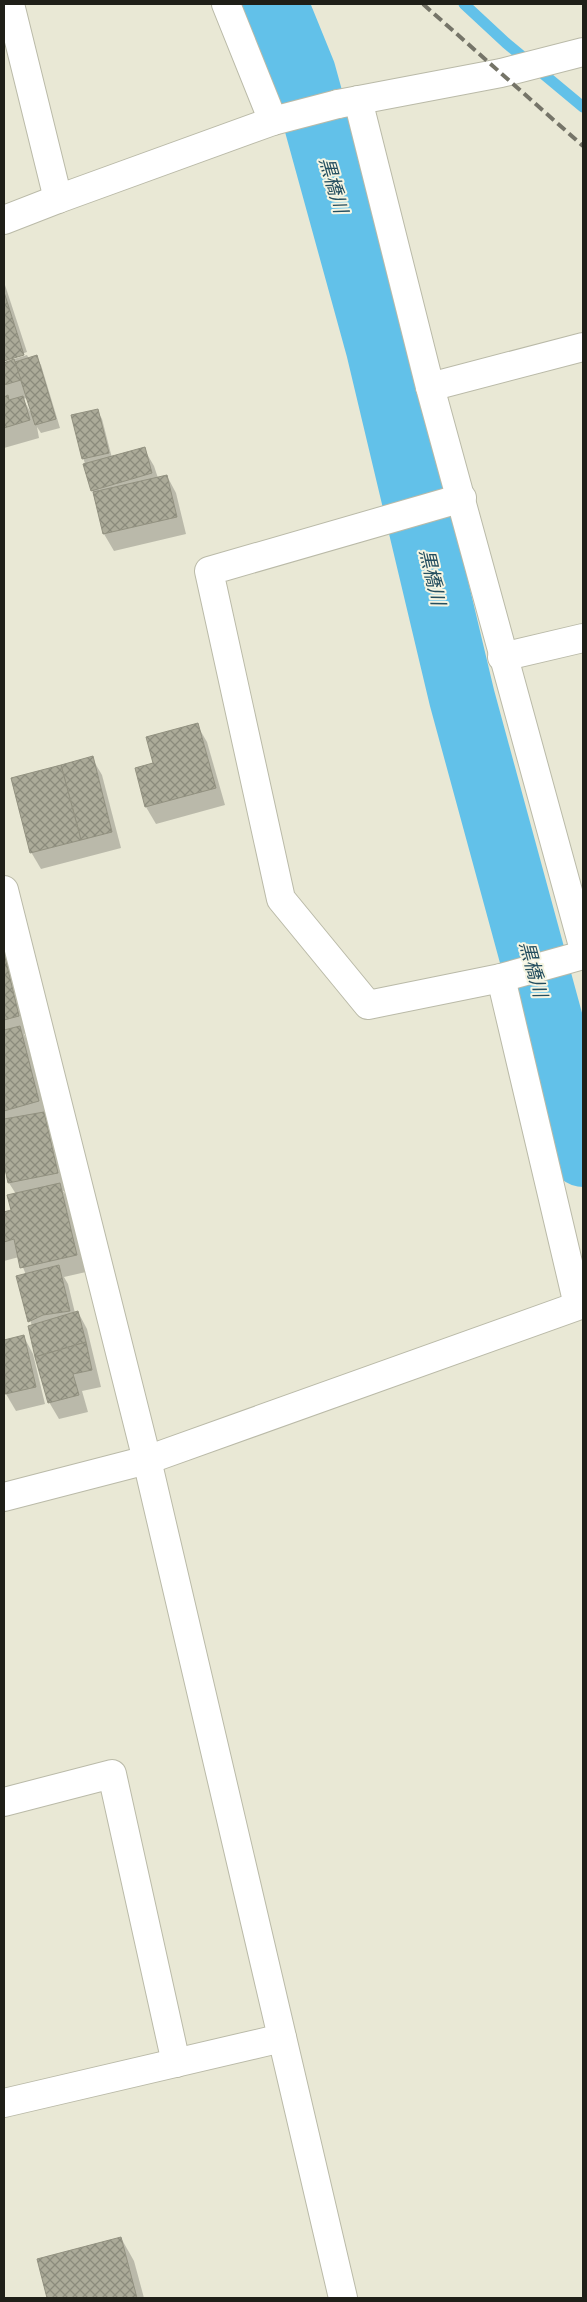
<svg xmlns="http://www.w3.org/2000/svg" width="587" height="2302" viewBox="0 0 587 2302" font-family="Jost,'Noto Sans JP',sans-serif">
<style>
.shadow{fill:#0003;fill-rule:evenodd}
.lines{fill:none;stroke-linecap:round;stroke-linejoin:round}
.stream{stroke:#62c1e9;stroke-width:11}
.river{stroke:#62c1e9;stroke-width:66}
.building{fill:url(#building-cross-hatch);stroke:#929180}
.street-casing{stroke:#babaa8;stroke-width:30}
.secondary-casing{stroke:#babaa8;stroke-width:30}
.street{stroke:#fff;stroke-width:28}
.secondary{stroke:#fff;stroke-width:28}
.rail{stroke:#757468;stroke-width:4;stroke-dasharray:10 5;stroke-linecap:butt}
.labels{text-anchor:middle;stroke-width:4;stroke-linejoin:round;paint-order:stroke}
.water-label{font-size:19px;font-style:italic;fill:#244e5f;stroke:#f6f5e2}
</style>
<defs>
<pattern id="building-cross-hatch" width="8" height="8" patternUnits="userSpaceOnUse" patternTransform="scale(1.25)"><rect width="8" height="8" fill="#acab99"/><path d="M0 0l8 8M0 8l8-8" fill="none" stroke="#8b8b7c"/></pattern>
</defs>
<rect width="100%" height="100%" fill="#e9e8d5"/>
<!-- shadow -->
<g class="shadow">
<polygon points="4,282 27,352 4,360"/>
<path d="M 27,355 L 29,359 L 36,357 L 41,365 L 60,428 L 41,433 L 37,427 L 39,438 L 4,448 L 4,362 ZM 27,398 L 32,412 L 31,413 L 23,399 Z"/>
<polygon points="97,410 102,419 112,458 144,449 154,466 158,478 167,476 176,493 186,534 114,551 104,534 72,416"/>
<polygon points="197,725 207,742 225,805 156,824 146,807 155,764"/>
<polygon points="92,758 102,775 121,848 41,869 31,852"/>
<polygon points="4,939 28,1033 24,1034 29,1044 48,1118 46,1118 53,1131 67,1190 63,1191 70,1201 86,1272 64,1277 68,1284 75,1313 78,1312 87,1329 101,1387 82,1391 88,1412 59,1419 49,1402 32,1326 17,1277 26,1275 19,1257 4,1261 4,1213 12,1211 16,1194 9,1183 4,1158"/>
<polygon points="24,1337 33,1354 45,1404 16,1411 6,1394 4,1383 4,1341"/>
<polygon points="121,2238 134,2261 144,2298 49,2298 39,2260"/>
</g>
<g class="lines">
<!-- stream -->
<polyline class="stream" points="464,4 506,43 583,107"/>
<!-- river -->
<polyline class="river" points="275,4 303,73 379,349 462,698 562,1065 583,1154"/>
</g>
<!-- building -->
<g class="building">
<polygon points="4,292 24,355 4,361"/>
<polygon points="37,355 56,419 35,425 15,362"/>
<polygon points="14,359 21,380 4,385 4,363"/>
<polygon points="8,395 9,400 23,396 30,420 4,428 4,397"/>
<polygon points="98,409 109,453 82,459 71,415"/>
<polygon points="145,447 152,473 91,491 83,464"/>
<polygon points="167,475 177,517 103,534 93,492"/>
<polygon points="198,723 216,788 145,807 135,768 153,763 146,737"/>
<polygon points="93,756 112,832 81,840 61,765"/>
<polygon points="61,765 81,840 30,853 11,778"/>
<polygon points="4,953 19,1016 4,1020"/>
<polygon points="20,1026 39,1101 4,1111 4,1030"/>
<polygon points="44,1112 58,1173 8,1183 4,1164 4,1119"/>
<polygon points="60,1183 77,1255 20,1268 14,1239 4,1242 4,1212 11,1210 7,1195"/>
<polygon points="59,1265 70,1311 43,1315 28,1322 16,1276"/>
<polygon points="78,1311 86,1342 35,1357 28,1326"/>
<polygon points="24,1335 36,1387 5,1394 4,1340"/>
<polygon points="86,1342 92,1370 73,1374 79,1395 48,1403 35,1357"/>
<polygon points="121,2237 137,2298 47,2298 37,2259"/>
</g>
<g class="lines">
<!-- street casing -->
<g class="street-casing">
<g id="street">
<polyline points="10,4 58,199 273,121 338,104"/>
<polyline points="226,4 273,121"/>
<polyline points="358,100 430,387 583,946"/>
<polyline points="430,387 583,347"/>
<polyline points="462,498 209,571 281,899 368,1005 501,978 583,955"/>
<polyline points="502,657 583,638"/>
<polyline points="4,890 147,1460 343,2298"/>
<polyline points="501,978 578,1305"/>
<polyline points="4,1802 112,1774 176,2063"/>
<polyline points="4,2103 282,2038"/>
</g>
</g>
<!-- secondary casing -->
<g class="secondary-casing">
<g id="secondary">
<polyline points="338,104 501,73 583,52"/>
<polyline points="4,220 58,199"/>
<polyline points="4,1497 147,1460 583,1304"/>
</g>
</g>
<!-- street -->
<use href="#street" class="street"/>
<!-- secondary -->
<use href="#secondary" class="secondary"/>
<!-- rail -->
<polyline class="rail" points="423,4 583,146"/>
</g>
<g class="labels">
<!-- water labels -->
<g class="water-label">
<text transform="translate(334 185) rotate(74)" y="7">黒橋川</text>
<text transform="translate(433 577) rotate(77)" y="7">黒橋川</text>
<text transform="translate(534 969) rotate(75)" y="7">黒橋川</text>
</g>
</g>
<!-- border -->
<rect width="587" height="2302" fill="none" stroke="#1f1f18" stroke-width="10"/>
</svg>
